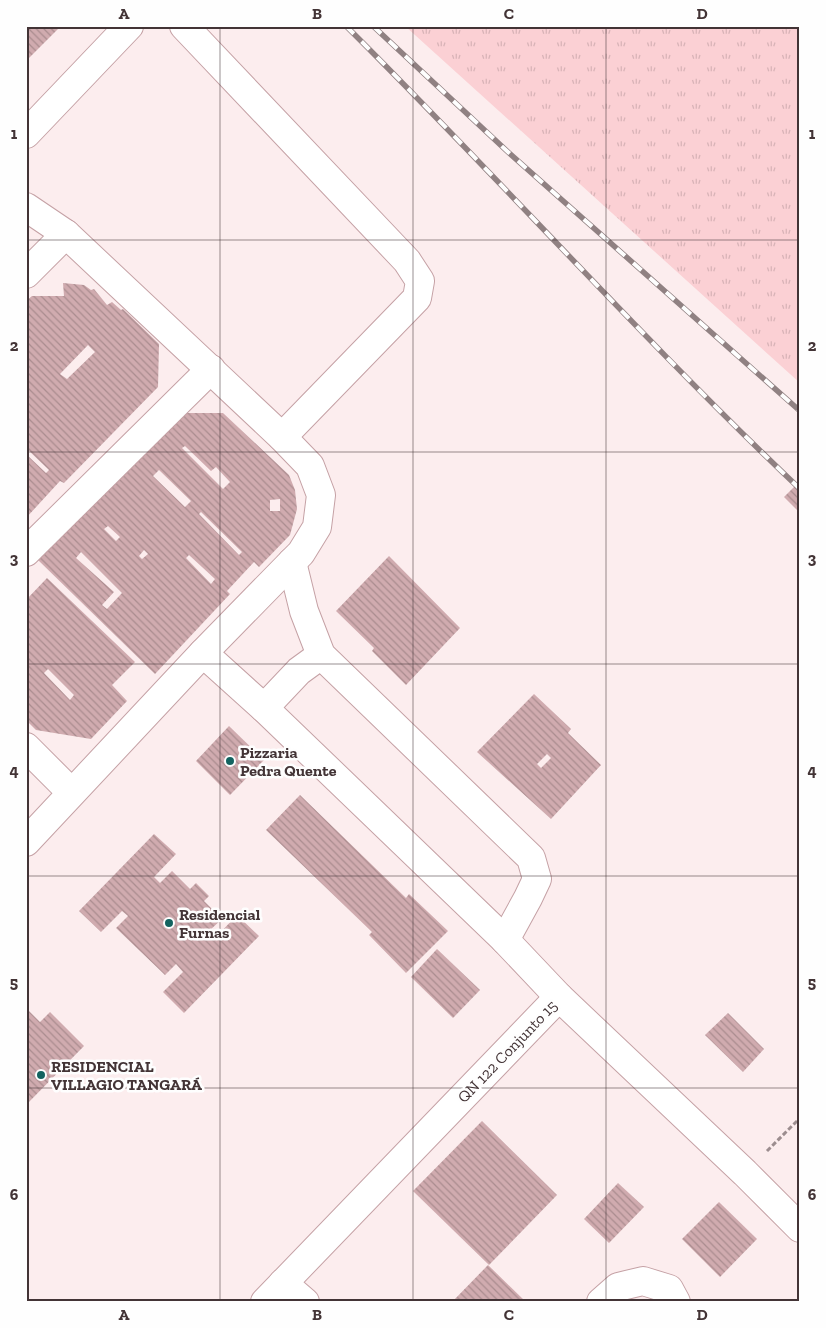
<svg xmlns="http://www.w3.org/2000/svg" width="826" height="1328" viewBox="0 0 826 1328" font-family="'Zilla Slab',serif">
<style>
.grass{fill:url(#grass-tufts)}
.building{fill:url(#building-back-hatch);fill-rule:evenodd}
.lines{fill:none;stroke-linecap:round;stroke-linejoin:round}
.minor-casing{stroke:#c5a1a5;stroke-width:30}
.path{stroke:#9c8d8f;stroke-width:3;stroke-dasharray:5 2.5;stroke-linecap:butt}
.minor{stroke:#fff;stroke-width:28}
.rail-casing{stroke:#908182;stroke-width:5.5}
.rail{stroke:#fefefe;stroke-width:4;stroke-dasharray:11;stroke-linecap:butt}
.grid{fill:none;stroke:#433436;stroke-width:1;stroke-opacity:0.55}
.poi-dot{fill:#136360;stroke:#fefefe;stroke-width:2}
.labels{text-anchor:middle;stroke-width:5;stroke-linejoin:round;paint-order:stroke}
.poi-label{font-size:16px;font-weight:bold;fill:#433436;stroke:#fefefe;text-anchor:start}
.street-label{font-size:16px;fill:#433436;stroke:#fefefe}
.neatline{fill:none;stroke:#433436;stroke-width:2}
.grid-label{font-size:16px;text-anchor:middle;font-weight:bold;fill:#433436}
</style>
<defs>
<pattern id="grass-tufts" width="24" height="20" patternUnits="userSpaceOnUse" patternTransform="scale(1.25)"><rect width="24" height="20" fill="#fbd0d4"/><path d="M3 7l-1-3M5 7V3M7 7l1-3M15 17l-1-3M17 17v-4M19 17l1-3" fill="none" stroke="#d8b3b7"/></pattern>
<pattern id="building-back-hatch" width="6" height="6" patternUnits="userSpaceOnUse" patternTransform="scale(1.25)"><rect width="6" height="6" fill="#d0abaf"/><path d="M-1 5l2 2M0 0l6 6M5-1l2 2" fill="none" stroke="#aa8c8f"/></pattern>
</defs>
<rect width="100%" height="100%" fill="#fcedee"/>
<!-- grass -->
<polygon class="grass" points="405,26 800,26 800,383"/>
<!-- building -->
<g class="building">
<polygon points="26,26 61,26 26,61"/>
<path d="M 63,283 L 84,285 L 91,290 L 94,289 L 107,305 L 112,302 L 121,310 L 123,309 L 159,344 L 158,387 L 64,483 L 60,481 L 26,518 L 26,454 L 46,473 L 49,470 L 26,448 L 26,301 L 32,296 L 64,296 ZM 88,345 L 95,352 L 67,379 L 60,374 Z"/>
<path d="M 181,413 L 223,413 L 289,475 L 295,490 L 297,509 L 290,535 L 259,567 L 254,562 L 227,591 L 230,594 L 155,674 L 38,560 ZM 185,446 L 211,471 L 216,467 L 230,482 L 223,489 L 182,448 ZM 159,470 L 191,501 L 185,507 L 153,476 ZM 280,499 L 280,511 L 270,511 L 270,500 ZM 201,512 L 242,552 L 239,555 L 199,514 ZM 108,526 L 120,537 L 116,541 L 104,529 ZM 144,550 L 148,554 L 142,559 L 139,556 ZM 81,552 L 122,593 L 107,609 L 102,605 L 114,592 L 76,558 ZM 189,555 L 215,579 L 211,584 L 186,558 Z"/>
<polygon points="800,481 800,513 784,497"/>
<polygon points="389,556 460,628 406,685 372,651 374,648 336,611"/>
<path d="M 47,578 L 135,662 L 112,685 L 127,701 L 91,739 L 36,730 L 26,720 L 26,600 ZM 48,669 L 74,695 L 70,700 L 44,673 Z"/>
<path d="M 534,694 L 571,729 L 568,733 L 601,765 L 551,819 L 477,752 ZM 547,754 L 551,758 L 541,768 L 537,764 Z"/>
<polygon points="229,726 264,760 230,795 196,761"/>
<polygon points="300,795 406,898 409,894 448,931 406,973 369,935 372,932 266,830"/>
<polygon points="154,834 176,854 154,877 160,883 172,871 190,889 196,883 209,896 204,901 222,919 209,931 216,937 237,915 259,936 184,1013 163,992 183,972 176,964 165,975 116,928 128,916 122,911 101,932 79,911"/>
<polygon points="437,949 480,990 453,1018 411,977"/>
<polygon points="26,1008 40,1022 50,1012 84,1046 26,1105"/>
<polygon points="728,1013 764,1049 743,1072 705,1035"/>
<polygon points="482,1121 557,1195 489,1265 413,1191"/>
<polygon points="618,1183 644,1207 609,1243 584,1219"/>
<polygon points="719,1202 757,1239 720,1277 682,1239"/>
<polygon points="488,1265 526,1302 452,1302"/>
</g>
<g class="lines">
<!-- minor casing -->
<g class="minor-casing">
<g id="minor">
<polyline points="184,26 407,261 420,281 417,298 282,437"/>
<polyline points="26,134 129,26"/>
<polyline points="26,207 66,234 282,437 310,466 321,495 317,527 301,553 292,562 203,653 26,842"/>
<polyline points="26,274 66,234"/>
<polyline points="26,552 211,369"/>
<polyline points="292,562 304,611 321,655 531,858 537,879 528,898 505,940"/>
<polyline points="203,653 264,708 505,940 559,997"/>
<polyline points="264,708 299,671 321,655"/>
<polyline points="26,747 71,792"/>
<polyline points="283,1283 305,1302"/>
<polyline points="265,1302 559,997 745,1173 800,1228"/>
<polyline points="601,1302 618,1287 643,1281 669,1289 676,1302"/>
</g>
</g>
<!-- path -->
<polyline class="path" points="767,1151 800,1118"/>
<!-- minor -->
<use href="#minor" class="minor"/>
<!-- rail casing -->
<g class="rail-casing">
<g id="rail">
<path d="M 346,26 C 499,178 643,340 800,489"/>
<polyline points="373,26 508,152 800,411"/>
</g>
</g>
<!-- rail -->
<use href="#rail" class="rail"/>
</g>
<!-- grid -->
<path class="grid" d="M 220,26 L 220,1302M 413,26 L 413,1302M 606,26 L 606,1302M 26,240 L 800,240M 26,452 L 800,452M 26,664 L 800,664M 26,876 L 800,876M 26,1088 L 800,1088"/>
<!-- markers -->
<g class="poi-dot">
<circle cx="230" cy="761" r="5"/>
<circle cx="169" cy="923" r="5"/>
<circle cx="41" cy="1075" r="5"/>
</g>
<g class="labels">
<!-- poi labels -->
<g class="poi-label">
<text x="240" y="758">Pizzaria<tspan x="240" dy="18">Pedra Quente</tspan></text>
<text x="179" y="920">Residencial<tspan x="179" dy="18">Furnas</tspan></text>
<text x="51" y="1072">RESIDENCIAL<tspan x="51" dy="18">VILLAGIO TANGARÁ</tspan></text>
</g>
<!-- street labels -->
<g class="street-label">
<text transform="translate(507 1051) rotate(-46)" y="6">QN 122 Conjunto 15</text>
</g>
</g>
<!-- border -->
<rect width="826" height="1328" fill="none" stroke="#fefefe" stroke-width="55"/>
<rect x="28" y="28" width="770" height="1272" class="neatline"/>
<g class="grid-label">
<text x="124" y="19">A</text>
<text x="317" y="19">B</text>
<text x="509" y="19">C</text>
<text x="702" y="19">D</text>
<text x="14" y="139">1</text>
<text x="812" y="139">1</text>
<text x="14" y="351">2</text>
<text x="812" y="351">2</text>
<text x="14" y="564">3</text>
<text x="812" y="564">3</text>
<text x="14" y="776">4</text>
<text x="812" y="776">4</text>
<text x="14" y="988">5</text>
<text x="812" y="988">5</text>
<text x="14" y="1200">6</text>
<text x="812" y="1200">6</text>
<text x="124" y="1320">A</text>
<text x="317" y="1320">B</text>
<text x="509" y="1320">C</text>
<text x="702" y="1320">D</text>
</g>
</svg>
